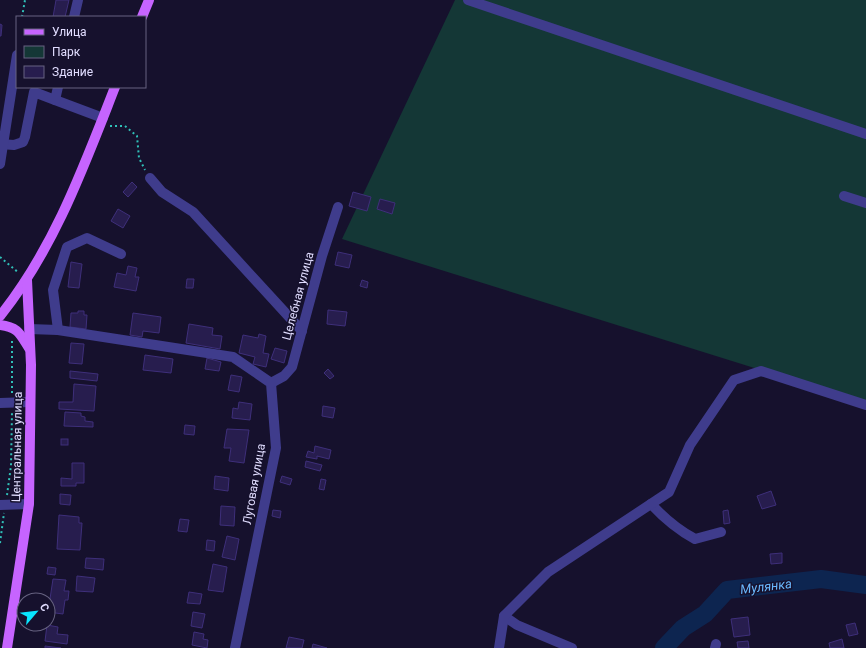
<svg xmlns="http://www.w3.org/2000/svg" width="866" height="648" viewBox="0 0 866 648" font-family="Roboto,sans-serif">
<style>
.green{fill:#143736}
.lines{fill:none;stroke-linecap:round;stroke-linejoin:round}
.river{stroke:#0d2550;stroke-width:18}
.building{fill:#271d4e;stroke:#3e2f7a}
.path{stroke:#30c0b8;stroke-width:2;stroke-dasharray:2 3;stroke-linecap:butt}
.minor{stroke:#3f3c8c;stroke-width:10}
.major{stroke:#c664ff;stroke-width:10}
.labels{text-anchor:middle;stroke-width:3;stroke-linejoin:round;paint-order:stroke}
.street-label{font-size:12px;fill:#e1ddff;stroke:#16112d}
.water-label{font-size:13px;font-style:italic;fill:#6bbaff;stroke:#16112d}
</style>
<rect width="100%" height="100%" fill="#16112d"/>
<!-- green -->
<polygon class="green" points="455,0 866,0 866,403 342,239"/>
<g class="lines">
<!-- river -->
<polyline class="river" points="664,648 683,628 705,614 727,590 821,579 866,585"/>
</g>
<!-- building -->
<g class="building">
<polygon points="56,0 69,0 65,17 53,17"/>
<polygon points="0,24 2,25 1,36 0,36"/>
<polygon points="132,182 137,187 128,197 123,192"/>
<polygon points="353,192 371,197 367,211 349,206"/>
<polygon points="380,199 395,203 392,214 377,209"/>
<polygon points="118,209 130,216 123,228 111,221"/>
<polygon points="338,252 352,255 349,268 335,265"/>
<polygon points="71,262 82,264 79,288 68,287"/>
<polygon points="128,266 137,268 135,277 139,277 136,291 114,287 117,273 126,275"/>
<polygon points="187,279 194,279 193,288 186,288"/>
<polygon points="362,280 368,282 367,288 360,286"/>
<polygon points="328,310 347,312 345,326 327,324"/>
<polygon points="78,311 84,311 84,315 87,315 86,329 70,327 71,313 78,313"/>
<polygon points="133,313 161,317 159,333 143,331 142,337 130,335"/>
<polygon points="189,324 213,328 212,335 222,336 220,349 186,343"/>
<polygon points="259,334 266,336 263,353 269,354 266,367 253,364 255,357 239,353 243,335 258,338"/>
<polygon points="71,343 84,344 82,364 69,363"/>
<polygon points="275,348 287,351 284,363 271,359"/>
<polygon points="145,355 173,359 171,373 143,370"/>
<polygon points="207,358 221,362 219,371 205,369"/>
<polygon points="328,369 334,376 330,379 324,373"/>
<polygon points="70,371 98,374 97,381 70,378"/>
<polygon points="231,375 242,377 239,392 228,390"/>
<polygon points="74,384 96,386 94,411 59,409 59,402 73,402"/>
<polygon points="239,402 252,404 250,420 232,418 233,408 238,409"/>
<polygon points="323,406 335,408 333,418 322,416"/>
<polygon points="65,412 81,413 81,416 85,417 85,421 93,422 93,427 64,426"/>
<polygon points="185,425 195,426 194,435 184,434"/>
<polygon points="227,429 249,430 244,463 229,461 231,448 224,448"/>
<rect x="61" y="439" width="7" height="6"/>
<polygon points="315,446 331,450 329,459 317,456 317,459 306,457 308,451 314,453"/>
<polygon points="306,461 322,465 320,471 305,467"/>
<polygon points="72,463 84,463 84,483 76,483 76,486 61,486 61,478 72,479"/>
<polygon points="215,476 229,478 228,491 214,489"/>
<polygon points="282,476 292,479 290,485 280,482"/>
<polygon points="321,479 326,480 324,490 319,489"/>
<polygon points="771,491 776,505 762,509 757,496"/>
<polygon points="60,494 71,495 70,505 60,504"/>
<polygon points="221,506 235,507 234,526 220,525"/>
<polygon points="273,510 281,511 280,518 272,516"/>
<polygon points="728,510 730,523 724,524 723,511"/>
<polygon points="59,515 79,517 79,523 82,523 80,550 57,549"/>
<polygon points="180,519 189,520 187,532 178,531"/>
<polygon points="227,536 239,539 235,560 222,557"/>
<polygon points="207,540 215,541 214,551 206,550"/>
<polygon points="782,553 782,563 771,564 770,554"/>
<polygon points="86,558 104,559 103,570 85,568"/>
<polygon points="213,564 227,567 223,592 208,590"/>
<polygon points="48,567 56,568 55,575 47,574"/>
<polygon points="77,576 95,578 93,592 76,591"/>
<polygon points="53,579 66,580 64,591 69,591 68,600 65,600 63,614 48,612"/>
<polygon points="189,592 202,594 200,604 187,603"/>
<polygon points="193,612 205,614 202,628 191,626"/>
<polygon points="748,617 750,635 734,637 731,619"/>
<polygon points="855,623 858,634 849,636 846,625"/>
<polygon points="47,625 58,627 57,634 68,635 67,644 45,641"/>
<polygon points="194,632 204,634 203,639 208,640 207,648 192,645"/>
<polygon points="289,637 304,640 302,648 286,648"/>
<polygon points="842,639 844,648 830,648 829,643"/>
<polygon points="748,641 749,648 738,648 737,642"/>
<polygon points="313,644 327,648 312,648"/>
<polygon points="45,646 61,648 45,648"/>
</g>
<g class="lines">
<!-- path -->
<g class="path">
<polyline points="22,17 25,0"/>
<polyline points="110,126 125,126 137,136 139,158 145,170"/>
<polyline points="0,257 19,273"/>
<polyline points="12,393 12,340"/>
<polyline points="7,495 11,466 12,412"/>
<polyline points="0,543 4,513"/>
</g>
<!-- minor -->
<g class="minor">
<polyline points="468,0 866,134"/>
<polyline points="74,17 78,0"/>
<polyline points="55,100 103,118"/>
<polyline points="0,144 14,145 23,142 25,137 34,92 55,100 58,87"/>
<polyline points="0,164 17,55"/>
<polyline points="150,178 162,192 193,212 302,331"/>
<polyline points="844,196 866,203"/>
<polyline points="29,329 58,330 233,357 271,383 276,448 235,648"/>
<polyline points="58,330 53,290 67,247 87,238 121,254"/>
<polyline points="271,383 284,376 292,367 322,256 338,207"/>
<polyline points="0,403 30,402"/>
<path d="M 651,504 C 664,518 678,530 695,539 L 721,532"/>
<polyline points="0,505 29,504"/>
<polyline points="504,616 517,625 572,648"/>
<polyline points="499,648 504,616 548,572 669,492 690,445 734,380 761,371 866,405"/>
<polyline points="715,648 716,644"/>
</g>
<!-- major -->
<g class="major">
<polyline points="142,17 149,0"/>
<path d="M 0,316 C 54,249 84,166 115,87"/>
<path d="M 0,325 C 18,327 20,334 29,348"/>
<polyline points="7,648 29,504 31,365 27,280"/>
</g>
</g>
<g class="labels">
<!-- street labels -->
<g class="street-label">
<text transform="translate(298 296) rotate(-75)" y="4">Целебная улица</text>
<text transform="translate(17 447) rotate(-89)" y="4">Центральная улица</text>
<text transform="translate(254 484) rotate(-80)" y="4">Луговая улица</text>
</g>
<!-- water labels -->
<g class="water-label">
<text transform="translate(766 586) rotate(-7)" y="5">Мулянка</text>
</g>
</g>
<!-- legend -->
<rect x="16" y="16" width="130" height="72" fill="#16112d" stroke="#676381"/>
<rect x="24" y="29" width="20" height="6" fill="#c664ff" stroke="#676381"/>
<text x="52" y="36" font-size="12" fill="#e1ddff">Улица</text>
<rect x="24" y="46" width="20" height="12" fill="#143736" stroke="#676381"/>
<text x="52" y="56" font-size="12" fill="#e1ddff">Парк</text>
<rect x="24" y="66" width="20" height="12" fill="#271d4e" stroke="#676381"/>
<text x="52" y="76" font-size="12" fill="#e1ddff">Здание</text>
<!-- north arrow -->
<g transform="translate(36 612) rotate(62)"><circle r="19" fill="#16112d" stroke="#676381"/>
<path d="M0-3L7 15L0 10L-7 15Z" fill="#09e5ff"/>
<text y="-6" font-size="11" font-weight="bold" text-anchor="middle" fill="#e1ddff">С</text>
</g>
</svg>
